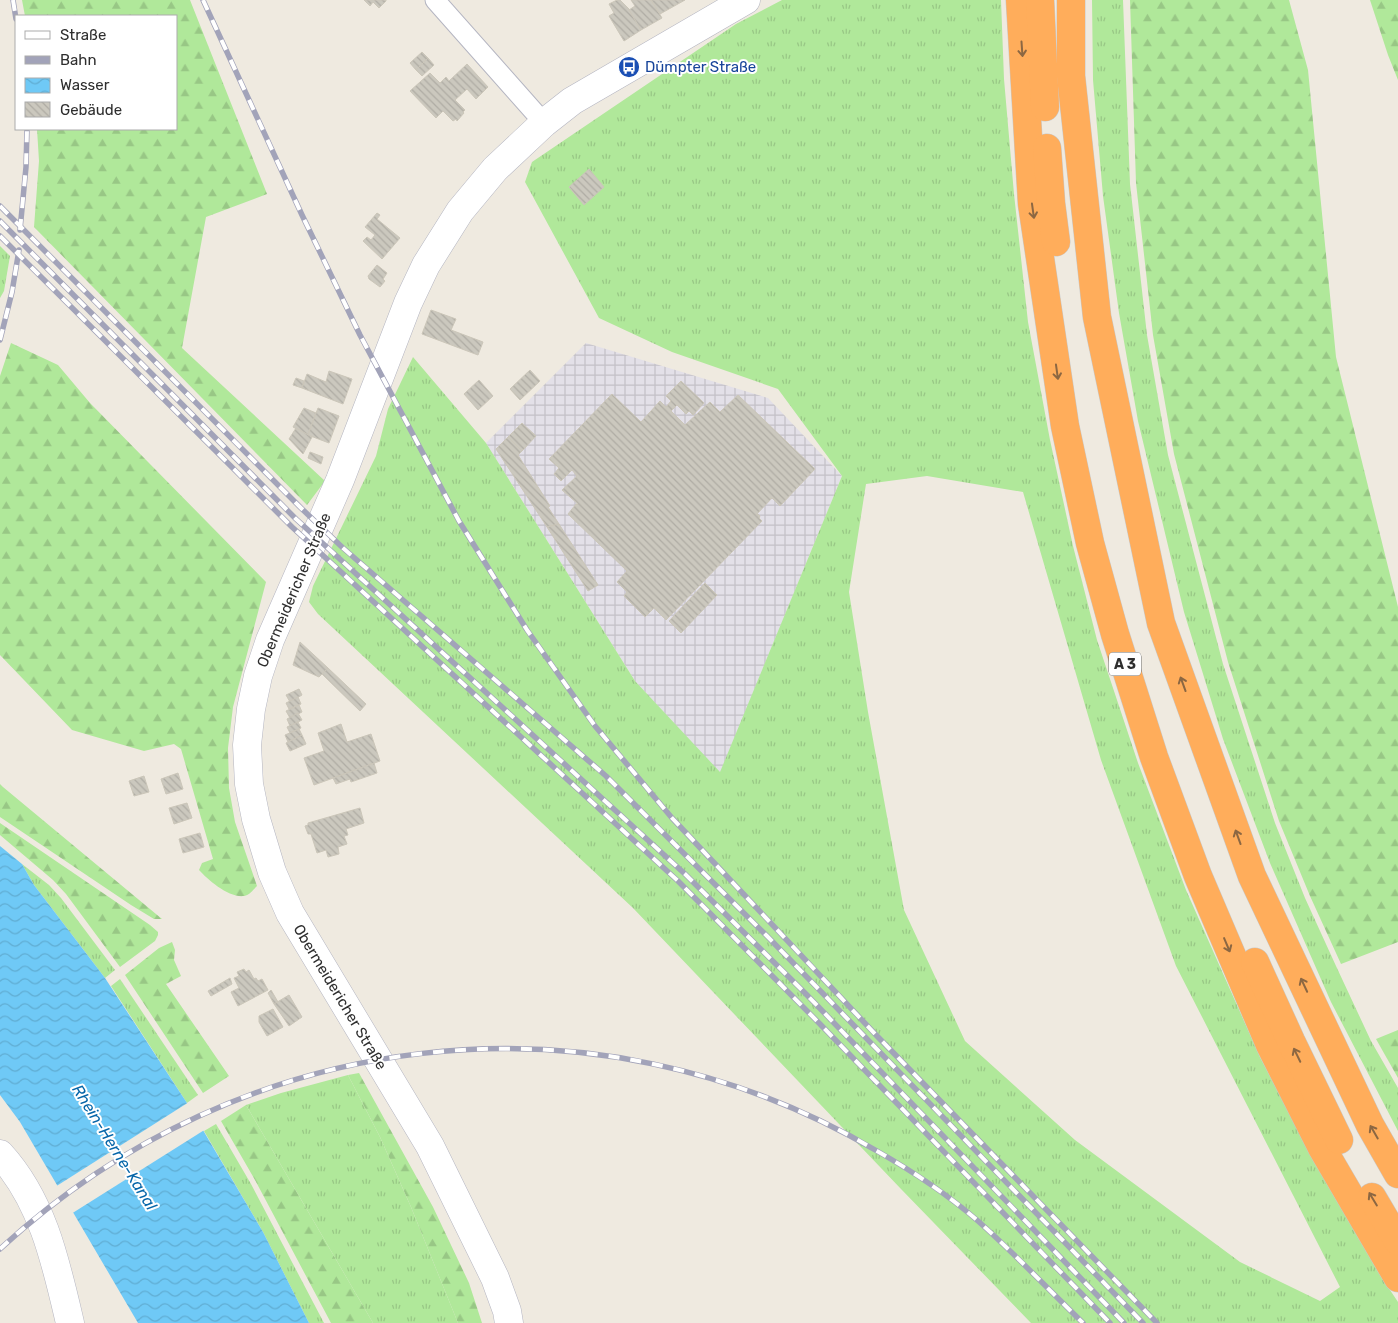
<svg xmlns="http://www.w3.org/2000/svg" width="1398" height="1323" viewBox="0 0 1398 1323" font-family="Rubik,sans-serif">
<style>
.industrial{fill:url(#industrial-grid)}
.grass{fill:url(#grass-tufts);fill-rule:evenodd}
.forest{fill:url(#forest-firs)}
.water{fill:url(#water-waves)}
.pier{fill:#efeae0}
.building{fill:url(#building-back-hatch);stroke:#cbc6b9}
.lines{fill:none;stroke-linecap:round;stroke-linejoin:round}
.minor-casing{stroke:#b4b5c1;stroke-width:21}
.secondary-casing{stroke:#b4b5c1;stroke-width:29}
.motorway-casing{stroke:#c9c9c9;stroke-width:29}
.minor{stroke:#fff;stroke-width:19}
.secondary{stroke:#fff;stroke-width:28}
.motorway{stroke:#ffad5b;stroke-width:28}
.rail-casing{stroke:#a2a3b9;stroke-width:5.5}
.rail{stroke:#fff;stroke-width:4;stroke-dasharray:11;stroke-linecap:butt}
.oneway{stroke:#8c6742}
.labels{text-anchor:middle;stroke-width:4;stroke-linejoin:round;paint-order:stroke}
.shield{fill:#fff;stroke:#6d6d6d;stroke-width:1}
.shield-label{font-size:14px;font-weight:bold;fill:#2e2e2e}
.transit-label{font-size:15px;fill:#164399;stroke:#fff;text-anchor:start}
.street-label{font-size:15px;fill:#2e2e2e;stroke:#fff}
.water-label{font-size:16px;font-style:italic;fill:#0666a9;stroke:#fff}
</style>
<defs>
<pattern id="industrial-grid" width="8" height="8" patternUnits="userSpaceOnUse" patternTransform="scale(1.25)"><rect width="8" height="8" fill="#e3e0e8"/><path d="M0 4h8M4 0v8" fill="none" stroke="#c3c0c7"/></pattern>
<pattern id="grass-tufts" width="24" height="20" patternUnits="userSpaceOnUse" patternTransform="scale(1.25)"><rect width="24" height="20" fill="#b0e89a"/><path d="M3 7l-1-3M5 7V3M7 7l1-3M15 17l-1-3M17 17v-4M19 17l1-3" fill="none" stroke="#98c785"/></pattern>
<pattern id="forest-firs" width="22" height="20" patternUnits="userSpaceOnUse" patternTransform="scale(1.25)"><rect width="22" height="20" fill="#b0e89a"/><path d="M5 1l3.5 6h-7zM16 11l3.5 6h-7z" fill="#98c785"/></pattern>
<pattern id="water-waves" width="16" height="10" patternUnits="userSpaceOnUse" patternTransform="scale(1.25)"><rect width="16" height="10" fill="#6fc9f6"/><path d="M0 5q4-4 8 0t8 0" fill="none" stroke="#60add3"/></pattern>
<pattern id="building-back-hatch" width="6" height="6" patternUnits="userSpaceOnUse" patternTransform="scale(1.25)"><rect width="6" height="6" fill="#cbc8be"/><path d="M-1 5l2 2M0 0l6 6M5-1l2 2" fill="none" stroke="#afaca4"/></pattern>
</defs>
<rect width="100%" height="100%" fill="#efeae0"/>
<!-- industrial -->
<polygon class="industrial" points="586,343 768,398 842,476 720,773 635,681 486,443"/>
<!-- grass -->
<g class="grass">
<path d="M 782,0 L 1001,0 L 1004,79 L 1014,194 L 1028,322 L 1050,440 L 1073,546 L 1097,640 L 1138,763 L 1186,890 L 1260,1057 L 1316,1164 L 1380,1275 L 1398,1302 L 1398,1323 L 1031,1323 L 901,1189 L 633,908 L 318,614 L 309,602 L 313,586 L 376,456 L 388,409 L 413,357 L 486,443 L 635,681 L 720,772 L 842,476 L 778,389 L 672,352 L 599,318 L 525,182 L 532,162 L 736,24 ZM 927,476 L 1023,492 L 1101,760 L 1176,966 L 1340,1287 L 1320,1301 L 1240,1262 L 1075,1140 L 965,1041 L 904,910 L 868,712 L 849,592 L 866,484 Z"/>
<polygon points="1092,0 1123,0 1130,184 1147,335 1168,455 1223,664 1275,823 1305,898 1336,966 1371,1041 1398,1088 1398,1131 1331,1002 1270,863 1223,739 1184,612 1138,421 1119,313 1103,196 1093,80"/>
<polygon points="0,246 10,256 4,291 0,298"/>
<polygon points="22,864 49,885 61,898 115,970 105,978 34,885"/>
<polygon points="120,979 198,1095 187,1103 111,986"/>
<polygon points="348,1075 380,1137 411,1207 458,1323 373,1323 246,1105 281,1093"/>
<polygon points="216,1124 251,1184 324,1323 309,1323 263,1232 204,1131"/>
</g>
<!-- forest -->
<g class="forest">
<polygon points="22,0 190,0 267,194 206,217 182,348 325,481 307,505 34,227 39,161 37,129 176,129 176,16 25,16"/>
<polygon points="1130,0 1289,0 1308,70 1336,357 1398,607 1398,942 1341,964 1310,896 1279,821 1228,662 1174,454 1153,335 1136,183"/>
<polygon points="1370,0 1398,0 1398,80 1388,55"/>
<path d="M 11,343 L 58,365 L 90,403 L 266,582 L 233,707 L 228,748 L 229,788 L 235,822 L 257,886 C 253,890 250,895 244,896 C 229,898 208,880 199,870 L 202,863 L 213,859 L 181,749 L 174,744 L 144,751 L 72,730 L 0,655 L 0,376 Z"/>
<polygon points="0,784 3,787 162,919 154,919 131,905 0,817"/>
<polygon points="0,823 150,925 158,932 158,935 155,941 120,967 66,894 53,880 0,835"/>
<polygon points="172,942 175,950 174,960 181,976 166,984 229,1076 203,1093 125,975 159,948"/>
<polygon points="1398,1030 1398,1078 1376,1039"/>
<polygon points="359,1073 433,1207 469,1283 482,1323 458,1323 411,1207 380,1137 348,1075"/>
<polygon points="246,1105 373,1323 331,1323 255,1180 221,1121"/>
</g>
<!-- water -->
<polygon class="water" points="0,846 22,864 34,885 105,978 187,1103 263,1232 309,1323 138,1323 20,1122 0,1095"/>
<!-- pier -->
<polygon class="pier" points="189,1102 206,1129 71,1214 55,1187"/>
<!-- building -->
<g class="building">
<polygon points="364,0 386,0 386,1 379,8 373,2 370,6"/>
<polygon points="617,0 620,0 629,9 641,30 624,41 609,16 614,13 609,4"/>
<polygon points="631,0 651,0 662,18 641,30 629,10 635,6"/>
<polygon points="651,0 685,0 660,14"/>
<polygon points="422,52 428,58 416,70 410,63"/>
<polygon points="428,58 434,65 422,76 416,70"/>
<polygon points="467,64 488,87 476,99 467,89 455,100 465,110 463,112 464,113 457,121 456,119 453,121 443,111 436,118 410,91 430,73 440,83 446,77 449,81"/>
<polygon points="589,169 604,187 584,205 569,187"/>
<polygon points="377,213 380,215 377,219 400,238 382,259 363,241 367,237 371,240 375,235 365,227"/>
<polygon points="377,265 387,273 383,279 385,281 380,287 369,279 368,276"/>
<polygon points="431,310 456,319 451,330 483,342 478,355 422,334"/>
<polygon points="530,370 540,381 520,400 510,389"/>
<polygon points="329,371 352,379 343,404 302,388 307,374 326,382"/>
<polygon points="296,378 304,381 302,388 293,385"/>
<polygon points="479,380 493,396 478,410 464,394"/>
<polygon points="681,381 704,403 693,415 689,411 686,414 677,405 671,411 685,425 710,402 720,412 738,395 815,469 780,506 772,498 756,515 758,514 760,516 759,518 762,521 666,620 654,608 645,617 624,596 627,592 617,582 627,571 568,514 576,504 578,504 562,490 577,476 572,470 561,481 554,474 559,468 549,459 612,394 641,422 660,401 666,407 671,401 666,396"/>
<polygon points="304,408 316,413 308,435 293,427"/>
<polygon points="318,408 339,416 329,443 308,435"/>
<polygon points="522,423 536,436 522,451 508,437"/>
<polygon points="296,428 312,437 303,454 289,439"/>
<polygon points="508,437 522,451 518,455 550,506 548,507 559,524 547,527 496,449"/>
<polygon points="310,452 323,457 321,464 308,458"/>
<polygon points="559,524 598,585 588,591 547,527"/>
<polygon points="705,583 717,595 681,633 669,621"/>
<polygon points="300,642 328,668 319,677 293,665"/>
<polygon points="328,668 366,704 360,711 322,674"/>
<polygon points="299,689 302,695 290,702 286,695"/>
<polygon points="298,697 301,704 289,709 286,703"/>
<polygon points="299,705 302,712 290,718 286,711"/>
<polygon points="298,713 302,720 290,726 287,719"/>
<polygon points="298,722 301,728 290,733 287,727"/>
<polygon points="341,724 347,742 371,734 380,761 314,785 304,758 324,751 318,733"/>
<polygon points="299,729 302,735 288,742 285,735"/>
<polygon points="302,735 306,744 290,751 286,743"/>
<polygon points="374,763 377,773 351,782 350,779 336,784 333,778"/>
<polygon points="178,773 183,789 166,794 161,779"/>
<polygon points="144,776 149,792 134,796 129,781"/>
<polygon points="187,803 192,818 174,824 169,808"/>
<polygon points="360,808 364,823 346,829 348,835 344,836 347,844 338,847 339,854 328,857 326,850 317,853 311,834 308,834 305,826 308,825 308,823"/>
<polygon points="200,833 204,847 183,853 179,839"/>
<polygon points="244,969 246,972 249,970 254,979 256,978 258,981 262,979 268,990 238,1006 231,992 239,988 234,978 239,976 237,972"/>
<polygon points="230,978 232,984 211,996 208,991"/>
<polygon points="271,990 278,1002 274,1004 268,993"/>
<polygon points="289,995 302,1017 289,1026 274,1004"/>
<polygon points="273,1009 283,1027 267,1036 259,1022 259,1016"/>
</g>
<g class="lines">
<!-- minor casing -->
<g class="minor-casing">
<polyline id="minor" points="435,0 544,123"/>
</g>
<!-- secondary casing -->
<g class="secondary-casing">
<g id="secondary">
<path d="M 0,1154 C 43,1201 56,1263 70,1323"/>
<polyline points="509,1323 507,1311 495,1278 430,1146 290,913 272,872 256,819 249,784 247,745 251,709 258,676 270,640 340,480 408,303 426,265 460,211 495,169 544,123 572,101 746,0"/>
</g>
</g>
<!-- motorway casing -->
<g class="motorway-casing">
<g id="motorway">
<polyline points="1020,0 1032,204 1065,426 1090,543 1115,634 1154,757 1198,876 1270,1045 1322,1148 1398,1278"/>
<polyline points="1040,0 1045,107"/>
<polyline points="1071,0 1071,76 1097,317 1161,623 1252,876 1370,1125 1398,1174"/>
<polyline points="1047,148 1051,203 1056,242"/>
<polyline points="1255,962 1291,1041 1339,1140"/>
<polyline points="1372,1197 1398,1241"/>
</g>
</g>
<!-- minor -->
<use href="#minor" class="minor"/>
<!-- secondary -->
<use href="#secondary" class="secondary"/>
<!-- motorway -->
<use href="#motorway" class="motorway"/>
<!-- rail casing -->
<g class="rail-casing">
<g id="rail">
<polyline points="13,0 16,19"/>
<polyline points="203,0 302,215 360,335 459,521 527,630 595,726 672,818 877,1036 1157,1323"/>
<polyline points="0,206 301,508 343,548 606,776 767,936 1143,1323"/>
<polyline points="0,221 296,519 685,874 806,994 1124,1323"/>
<polyline points="20,230 26,167 27,129"/>
<polyline points="0,236 292,527 678,881 819,1023 1110,1323"/>
<polyline points="0,340 12,292 19,250"/>
<path d="M 0,1249 C 242,1026 592,983 877,1151 C 912,1171 947,1194 978,1221 C 1014,1253 1048,1289 1083,1323"/>
</g>
</g>
<!-- rail -->
<use href="#rail" class="rail"/>
</g>
<!-- one-way arrows -->
<defs><path id="oneway-shaft" d="M-6 0H5M1.5-3L5.5 0L1.5 3" fill="none" stroke-width="1.6" stroke-linecap="round" stroke-linejoin="round" transform="scale(1.25)"/></defs>
<g class="oneway">
<use href="#oneway-shaft" transform="translate(1022 49) rotate(86)"/>
<use href="#oneway-shaft" transform="translate(1033 211) rotate(82)"/>
<use href="#oneway-shaft" transform="translate(1057 372) rotate(82)"/>
<use href="#oneway-shaft" transform="translate(1183 684) rotate(-110)"/>
<use href="#oneway-shaft" transform="translate(1238 837) rotate(-110)"/>
<use href="#oneway-shaft" transform="translate(1227 945) rotate(67)"/>
<use href="#oneway-shaft" transform="translate(1304 985) rotate(-115)"/>
<use href="#oneway-shaft" transform="translate(1297 1055) rotate(-116)"/>
<use href="#oneway-shaft" transform="translate(1374 1132) rotate(-120)"/>
<use href="#oneway-shaft" transform="translate(1373 1199) rotate(-121)"/>
</g>
<!-- icons -->
<defs>
<g id="bus-disc" transform="scale(1.125)"><circle r="9.5" fill="#1a4fb4" stroke="#fff"/><path d="M-5-6H5V4H4V6H2V4H-2V6H-4V4H-5ZM-3.5-4V0h7V-4ZM-3.5 1.2v1.5H-2V1.2ZM2 1.2v1.5H3.5V1.2Z" fill="#fff"/></g>
</defs>
<g fill-rule="evenodd">
<use href="#bus-disc" x="629" y="67"/>
</g>
<g class="labels">
<!-- shield labels -->
<rect class="shield" x="1109" y="652.5" width="32" height="23" rx="4"/>
<g class="shield-label">
<text x="1125" y="669">A 3</text>
</g>
<!-- transit labels -->
<g class="transit-label">
<text x="645" y="72">Dümpter Straße</text>
</g>
<!-- street labels -->
<g class="street-label">
<text transform="translate(294 590) rotate(-67)" y="5">Obermeidericher Straße</text>
<text transform="translate(340 997) rotate(59)" y="5">Obermeidericher Straße</text>
</g>
<!-- water labels -->
<g class="water-label">
<text transform="translate(115 1147) rotate(58)" y="6">Rhein-Herne-Kanal</text>
</g>
</g>
<!-- legend -->
<rect x="15" y="15" width="162" height="115" fill="#ffffff" stroke="#ababab"/>
<rect x="25" y="31" width="25" height="8" fill="#ffffff" stroke="#ababab"/>
<text x="60" y="40" font-size="15" fill="#2e2e2e">Straße</text>
<rect x="25" y="56" width="25" height="8" fill="#a2a3b9" stroke="#ababab"/>
<text x="60" y="65" font-size="15" fill="#2e2e2e">Bahn</text>
<rect x="25" y="78" width="25" height="15" fill="url(#water-waves)" stroke="#ababab"/>
<text x="60" y="90" font-size="15" fill="#2e2e2e">Wasser</text>
<rect x="25" y="102" width="25" height="15" fill="url(#building-back-hatch)" stroke="#ababab"/>
<text x="60" y="115" font-size="15" fill="#2e2e2e">Gebäude</text>
</svg>
